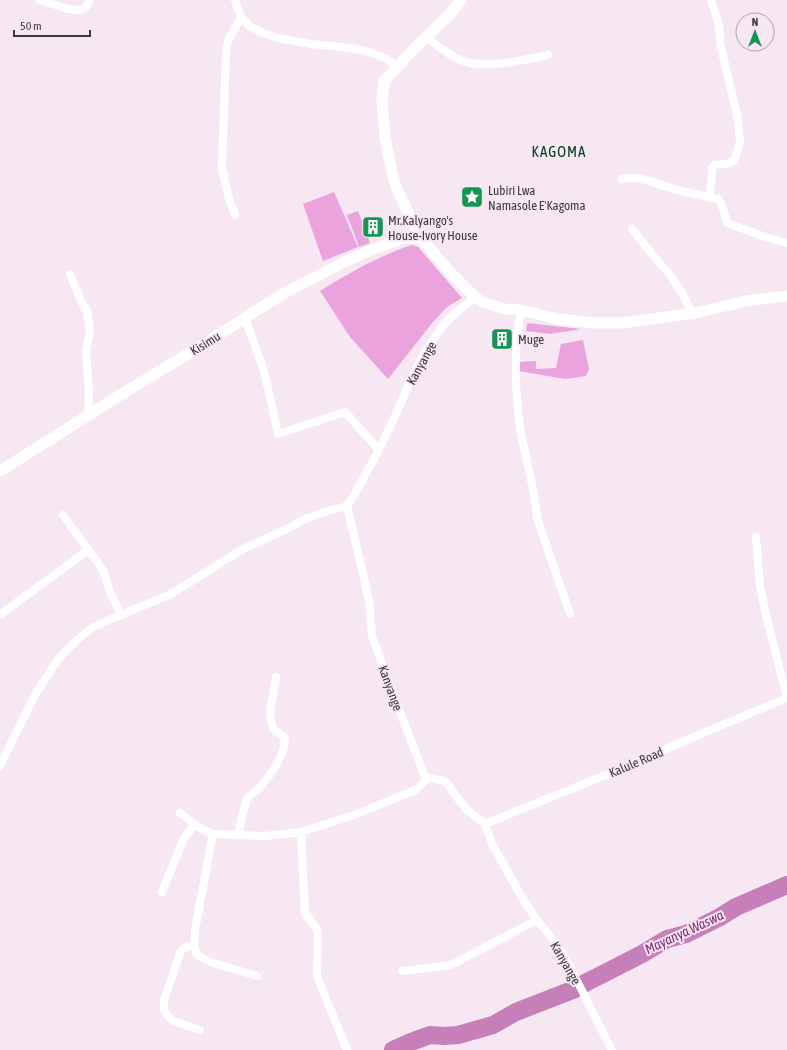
<svg xmlns="http://www.w3.org/2000/svg" width="787" height="1050" viewBox="0 0 787 1050" font-family="'Asap Condensed',sans-serif">
<style>
.green{fill:#eaa3dc}
.lines{fill:none;stroke-linecap:round;stroke-linejoin:round}
.river{stroke:#c67fb8;stroke-width:18}
.street{stroke:#fff;stroke-width:8}
.secondary{stroke:#fff;stroke-width:11}
.labels{text-anchor:middle;stroke-width:4;stroke-linejoin:round;paint-order:stroke}
.poi-label{font-size:13px;fill:#403a3e;stroke:#f7e7f3;text-anchor:start}
.street-label{font-size:13px;fill:#403a3e;stroke:#f7e7f3}
.water-label{font-size:14px;font-style:italic;fill:#812d75;stroke:#f7e7f3}
.quarter-label{font-size:15px;letter-spacing:1px;fill:#003c1c;stroke:#f7e7f3}
</style>
<rect width="100%" height="100%" fill="#f7e7f3"/>
<!-- green -->
<g class="green">
<polygon points="334,192 358,247 323,261 303,204"/>
<polygon points="358,211 370,243 359,247 347,215"/>
<path d="M 412,245 L 418,247 L 462,298 L 447,307 L 433,322 L 388,379 L 350,337 L 320,291 C 351,272 378,256 412,245 Z"/>
<polygon points="527,323 581,329 550,334 526,331"/>
<polygon points="583,340 589,369 586,376 565,379 519,371 520,362 536,361 536,369 556,368 561,344"/>
</g>
<g class="lines">
<!-- river -->
<g class="river">
<polyline points="583,984 605,973 642,954 667,939 686,934 720,917 736,907 787,885"/>
<polyline points="393,1050 411,1042 430,1035 444,1036 458,1035 493,1025 516,1012 575,989"/>
</g>
<!-- street -->
<g class="street">
<polyline points="40,0 68,9 80,10 86,7 90,0"/>
<polyline points="235,0 241,17 251,27 263,33 278,38 311,44 350,48 370,52 387,59 396,67"/>
<path d="M 426,37 C 437,45 447,54 460,60 C 485,70 522,60 548,55"/>
<path d="M 622,179 C 639,175 654,183 670,188 C 686,192 702,196 718,199 L 721,203 L 727,222 L 730,224 L 765,237 L 787,243"/>
<path d="M 709,197 L 711,186 L 712,168 L 714,165 L 726,164 L 734,161 L 740,143 L 739,130 L 737,115 L 720,43 C 721,27 716,15 711,0"/>
<polyline points="235,215 229,199 222,168 226,51 228,41 241,17"/>
<polyline points="632,229 652,254 670,275 682,293 692,313"/>
<polyline points="70,274 82,303 87,311 90,331 86,351 89,391 88,415"/>
<path d="M 475,297 C 464,306 452,315 443,326 C 422,352 409,384 396,414 C 381,446 366,476 347,506 L 365,582 L 369,602 L 372,636 L 393,694 L 424,774 L 428,778 L 445,781 L 466,809 L 485,824 L 492,844 L 524,901 L 537,920 L 556,943 L 568,963 L 612,1050"/>
<path d="M 521,310 C 514,347 515,390 520,427 C 525,458 535,487 537,518 L 570,614"/>
<polyline points="245,318 264,371 278,434 345,412 379,450"/>
<polyline points="63,515 103,570 110,592 121,614"/>
<polyline points="0,615 88,550"/>
<polyline points="0,766 35,695 59,658 77,640 92,628 111,619 171,594 243,549 287,529 305,519 328,511 347,506"/>
<polyline points="180,813 195,825 213,834 265,836 301,832 357,814 398,797 416,790 428,778"/>
<polyline points="485,824 633,764 682,742 787,698 765,611 760,586 756,537"/>
<polyline points="301,832 305,913 317,929 318,936 317,976 347,1050"/>
<polyline points="213,834 195,930 194,946 197,955 210,962 257,976"/>
<path d="M 238,835 C 241,824 243,807 248,798 C 252,793 258,790 262,785 C 272,773 285,754 285,738 L 273,729 L 270,714 L 276,677"/>
<polyline points="162,892 184,838 195,825"/>
<polyline points="194,946 186,947 181,951 164,1000 164,1009 167,1015 173,1021 200,1030"/>
<polyline points="402,971 451,965 537,920"/>
</g>
<!-- secondary -->
<g class="secondary">
<polyline points="461,0 450,14 414,49 387,78 384,81 382,99 385,137 392,173 396,187 420,237 450,272 475,297 482,302 505,309 521,310 557,319 595,323 622,323 695,313 746,301 787,296"/>
<polyline points="0,471 122,394 204,344 281,295 346,261 384,245 401,239 420,237"/>
</g>
</g>
<!-- icons -->
<defs>
<g id="sight-square" transform="scale(1.15)"><rect x="-9" y="-9" width="18" height="18" rx="4" fill="#149553" stroke="#f7e7f3"/><path d="M0-6L1.8-2.2L6-1.7L2.9 1.2L3.7 5.4L0 3.3L-3.7 5.4L-2.9 1.2L-6-1.7L-1.8-2.2Z" fill="#fff"/></g>
<g id="building-square" transform="scale(1.15)"><rect x="-9" y="-9" width="18" height="18" rx="4" fill="#149553" stroke="#f7e7f3"/><path d="M-4-6H4V6H1V3H-1V6H-4ZM-2.5-4.3h1.7v1.8h-1.7ZM.8-4.3h1.7v1.8H.8ZM-2.5-1h1.7V.8h-1.7ZM.8-1h1.7V.8H.8Z" fill="#fff"/></g>
</defs>
<g fill-rule="evenodd">
<use href="#sight-square" x="472" y="197"/>
<use href="#building-square" x="373" y="227"/>
<use href="#building-square" x="502" y="339"/>
</g>
<g class="labels">
<!-- poi labels -->
<g class="poi-label">
<text x="488" y="195">Lubiri Lwa<tspan x="488" dy="15">Namasole E'Kagoma</tspan></text>
<text x="388" y="225">Mr.Kalyango's<tspan x="388" dy="15">House-Ivory House</tspan></text>
<text x="518" y="344">Muge</text>
</g>
<!-- street labels -->
<g class="street-label">
<text transform="translate(205 343) rotate(-32)" y="5">Kisimu</text>
<text transform="translate(421 363) rotate(-61)" y="5">Kanyange</text>
<text transform="translate(391 688) rotate(70)" y="5">Kanyange</text>
<text transform="translate(636 762) rotate(-23)" y="5">Kalule Road</text>
<text transform="translate(566 963) rotate(60)" y="5">Kanyange</text>
</g>
<!-- water labels -->
<g class="water-label">
<text transform="translate(684 932) rotate(-25)" y="5">Mayanya Waswa</text>
</g>
<!-- quarter labels -->
<g class="quarter-label">
<text x="559" y="157">KAGOMA</text>
</g>
</g>
<!-- north arrow -->
<g transform="translate(755 32)"><circle r="19" fill="#f7e7f3" stroke="#aea2ab"/>
<path d="M0-3L7 15L0 10L-7 15Z" fill="#149553"/>
<text y="-6" font-size="11" font-weight="bold" text-anchor="middle" fill="#403a3e">N</text>
</g>
<!-- scale -->
<path d="M14 30v6h76v-6" fill="none" stroke="#403a3e" stroke-width="2"/>
<text x="20" y="30" font-size="12" fill="#403a3e" stroke="#f7e7f3" stroke-width="3" paint-order="stroke">50 m</text>
</svg>
